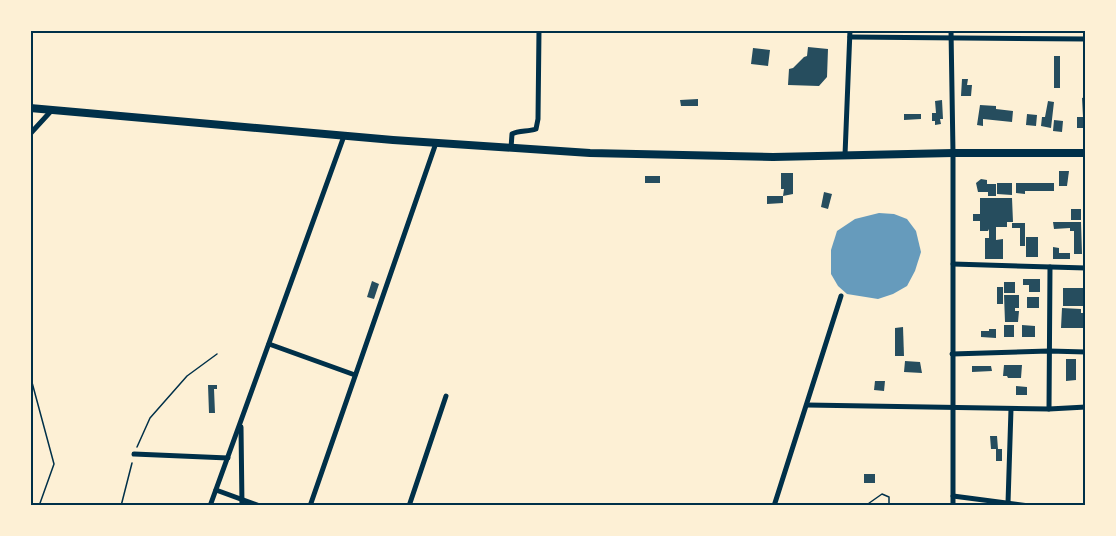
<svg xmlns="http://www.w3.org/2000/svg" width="1116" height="536" viewBox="0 0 1116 536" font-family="'Crimson Pro',serif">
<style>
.water{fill:#669bbc}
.building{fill:#264d5e}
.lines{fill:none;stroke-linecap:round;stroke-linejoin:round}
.path{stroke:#003049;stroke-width:1.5}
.minor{stroke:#003049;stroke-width:5}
.primary{stroke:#003049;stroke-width:8}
.neatline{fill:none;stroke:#003049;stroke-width:2}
</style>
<rect width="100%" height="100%" fill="#fdf0d5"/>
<!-- water -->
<polygon class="water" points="879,213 894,214 907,219 916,231 921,252 915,271 907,286 893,294 878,299 847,294 838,286 831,274 831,250 837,231 855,219"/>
<!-- building -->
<g class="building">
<polygon points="808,47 828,49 827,77 819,86 788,85 789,69 793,68 804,57 807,56"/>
<polygon points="753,48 770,50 768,66 751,64"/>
<rect x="1054" y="56" width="6" height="32"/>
<polygon points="962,79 968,79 967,85 972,85 971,96 961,96"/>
<polygon points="1086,97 1086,128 1077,128 1077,117 1083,117 1082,98"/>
<polygon points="698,99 698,106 681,106 680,100"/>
<polygon points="942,100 943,119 940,119 941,124 935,125 935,121 932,121 932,113 936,113 935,101"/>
<polygon points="1048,101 1054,102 1051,128 1041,126 1042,117 1045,117"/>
<polygon points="980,105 996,106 996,109 1013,111 1012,122 983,119 983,126 977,125"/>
<polygon points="904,114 921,114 921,119 904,120"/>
<polygon points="1027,114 1037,115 1036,126 1026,125"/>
<polygon points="1054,120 1063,121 1062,132 1053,131"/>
<polygon points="1059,171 1069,171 1067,186 1059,186"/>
<polygon points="781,173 793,173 793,194 783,196 784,189 781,189"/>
<rect x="645" y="176" width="15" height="7"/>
<polygon points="981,179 987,180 987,184 996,184 996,196 988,196 988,192 978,192 976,183"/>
<polygon points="997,183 1012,183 1012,195 997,194"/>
<polygon points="1016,183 1054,183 1054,191 1025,191 1025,194 1016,193"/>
<polygon points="824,192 832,194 828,209 821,207"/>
<polygon points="767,196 783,196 783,203 767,204"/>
<polygon points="980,198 1012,198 1013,222 1007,222 1007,227 996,227 996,240 1003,239 1003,259 985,259 985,238 989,238 989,229 988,231 980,231 980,221 973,221 973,214 980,214"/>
<rect x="1071" y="209" width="10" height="11"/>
<polygon points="1053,222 1081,222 1082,254 1074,254 1074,231 1070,231 1070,228 1054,229"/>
<polygon points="1012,223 1025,223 1025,246 1020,246 1020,228 1012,228"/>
<rect x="1026" y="237" width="12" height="20"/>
<polygon points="1053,247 1059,248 1059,253 1070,253 1070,259 1053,259"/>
<polygon points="1023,279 1040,279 1040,292 1029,292 1029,285 1023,285"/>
<polygon points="372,281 379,284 374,299 367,297"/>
<rect x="1004" y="282" width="11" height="11"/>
<rect x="997" y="287" width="6" height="17"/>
<rect x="1063" y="288" width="23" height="18"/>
<polygon points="1004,295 1019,295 1019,308 1015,308 1015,311 1019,311 1018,322 1005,322"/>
<rect x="1027" y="297" width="12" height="11"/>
<polygon points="1062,308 1081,309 1081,313 1086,313 1086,328 1061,328"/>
<rect x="1004" y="325" width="10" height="12"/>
<polygon points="1022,325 1035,326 1035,337 1022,337"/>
<polygon points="903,327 904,356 895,356 895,328"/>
<polygon points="989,329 996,329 996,338 981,337 981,331 989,331"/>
<polygon points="1066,359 1076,359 1076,380 1066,381"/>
<polygon points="905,361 920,362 922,373 904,372"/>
<polygon points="1004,365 1022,365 1021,378 1008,378 1007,376 1003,376"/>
<polygon points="972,366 991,366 992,371 972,372"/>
<polygon points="875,381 885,381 884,391 874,390"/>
<polygon points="208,385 217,385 217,389 214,389 215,413 209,413"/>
<polygon points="1016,386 1027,387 1027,395 1016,395"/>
<polygon points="990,436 997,436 998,449 1002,449 1002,461 996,461 996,449 991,449"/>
<rect x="864" y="474" width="11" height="9"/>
</g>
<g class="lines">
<!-- path -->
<g class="path">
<polyline points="30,375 54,464 39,506"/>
<polyline points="137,447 150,418 187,376 217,354"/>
<polyline points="121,506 132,463"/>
<polyline points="865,506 882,494 889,497 889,506"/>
</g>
<!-- minor -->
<g class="minor">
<polyline points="951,30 953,153 953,506"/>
<polyline points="850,37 1086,39"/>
<polyline points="30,134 52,110"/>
<path d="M 511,148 L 512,134 C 519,130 528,132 536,129 L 538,119 L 539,30"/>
<polyline points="845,155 850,30"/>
<polyline points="953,264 1086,268"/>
<polyline points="269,344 355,375"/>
<polyline points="952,354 1049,351 1086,352"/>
<polyline points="807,405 1049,409 1086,407"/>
<polyline points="1049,409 1050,267"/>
<polyline points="241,427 242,506"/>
<polyline points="134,454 228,458"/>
<polyline points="216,490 260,506"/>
<polyline points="953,496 1029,506"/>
<polyline points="1008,503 1011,409"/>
<polyline points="210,506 344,136"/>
<polyline points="310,506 436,143"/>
<polyline points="409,506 446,396"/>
<polyline points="774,506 841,296"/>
</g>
<!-- primary -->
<polyline class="primary" points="30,108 393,140 590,153 773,157 953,153 1086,153"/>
</g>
<!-- border -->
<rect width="1116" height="536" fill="none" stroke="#fdf0d5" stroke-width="63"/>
<rect x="32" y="32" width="1052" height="472" class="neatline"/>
</svg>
